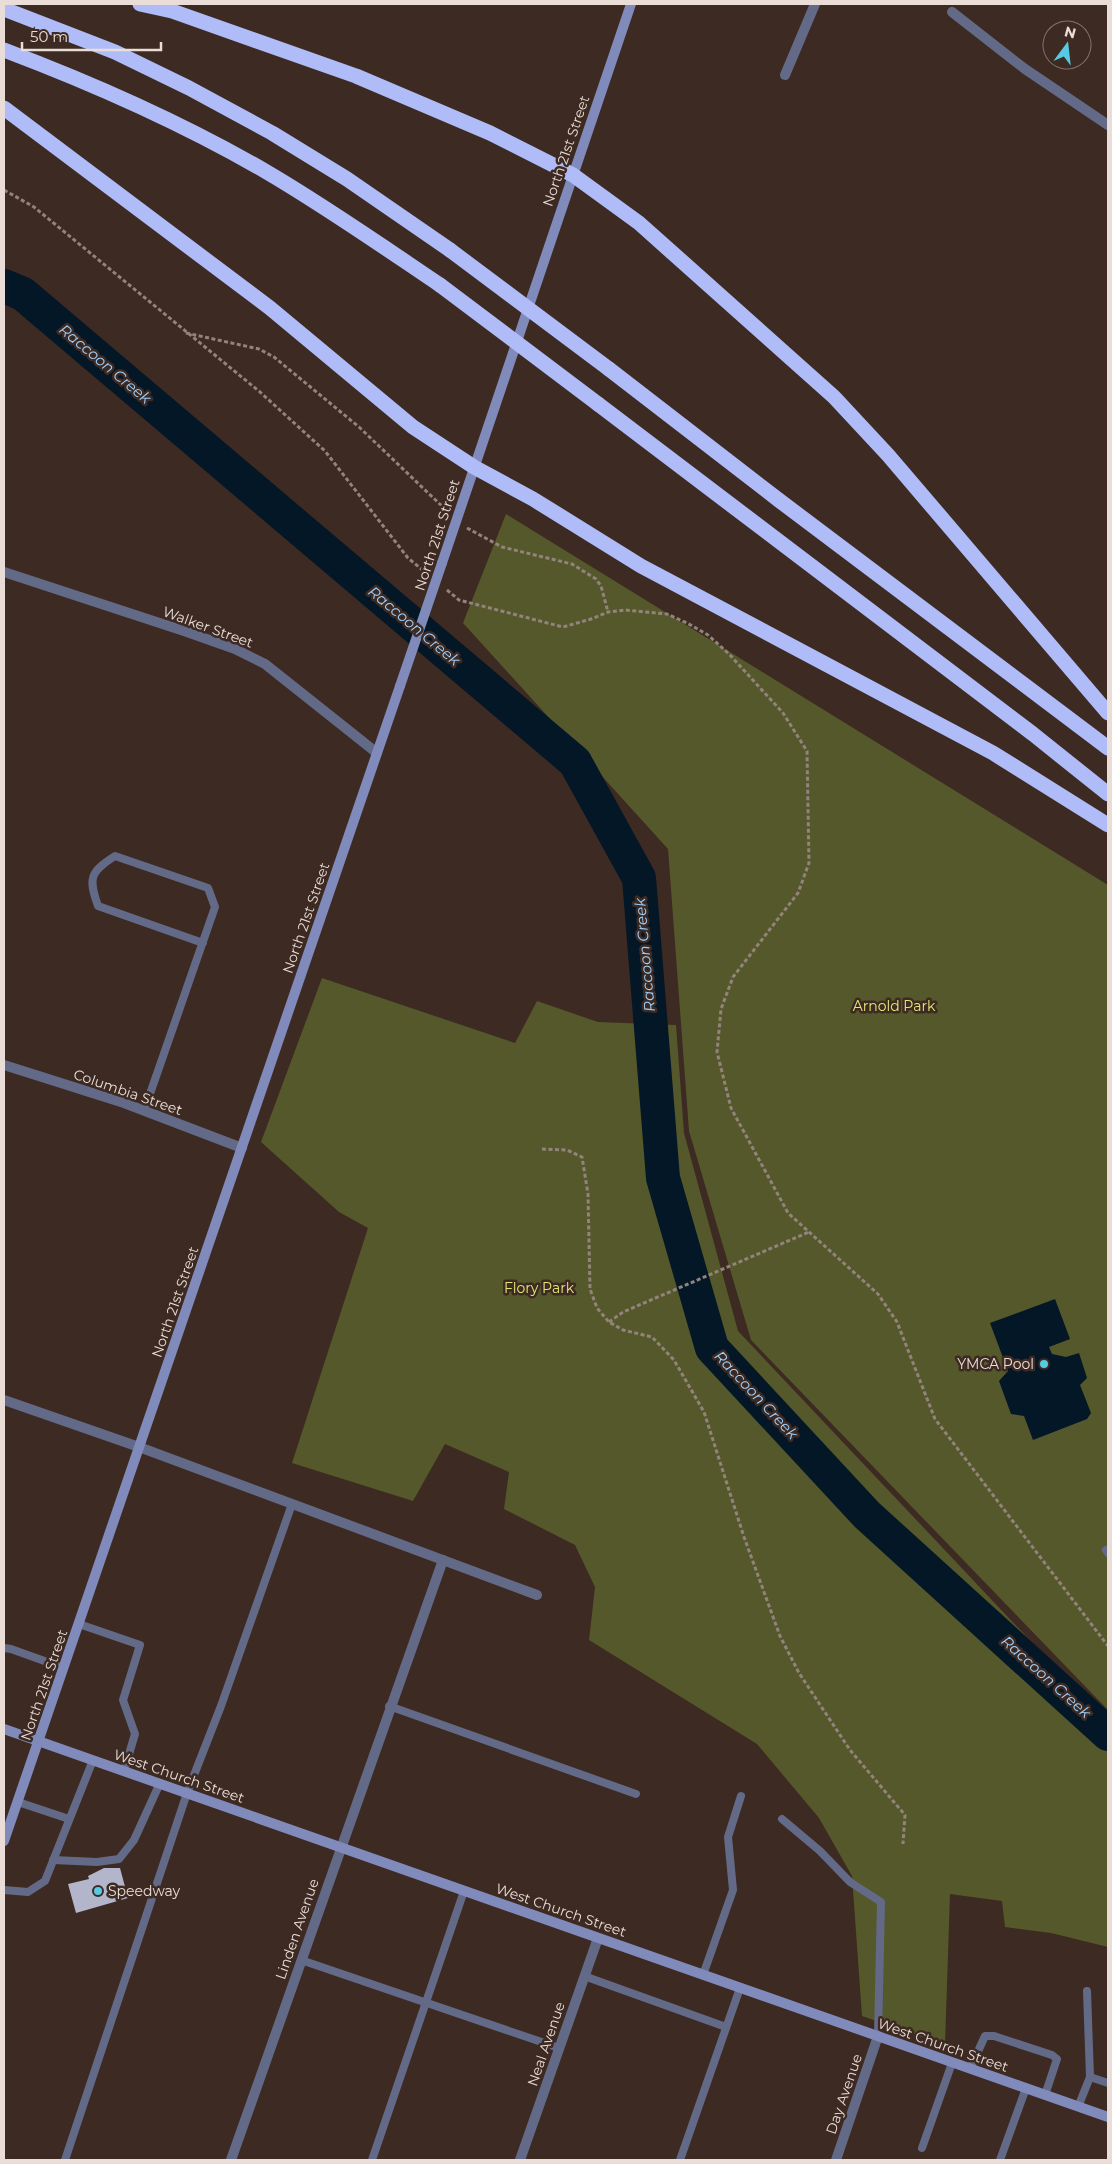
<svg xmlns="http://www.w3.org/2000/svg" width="1112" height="2164" viewBox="0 0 1112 2164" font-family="Montserrat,sans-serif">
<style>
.green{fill:#55582a}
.water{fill:#031727}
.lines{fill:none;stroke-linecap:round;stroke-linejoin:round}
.river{stroke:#031727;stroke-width:34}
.building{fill:#b3b5cb}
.path{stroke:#93837d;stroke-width:3;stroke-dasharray:4 2.5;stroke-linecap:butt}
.lane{stroke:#636a88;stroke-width:8}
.street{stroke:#636a88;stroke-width:10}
.secondary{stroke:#818bbb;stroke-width:10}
.highway{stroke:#afbcf8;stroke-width:15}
.secondary-bridge{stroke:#818bbb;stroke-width:10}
.highway-bridge{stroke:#afbcf8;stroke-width:15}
.poi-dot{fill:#58c9e3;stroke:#3d2a22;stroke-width:2}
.labels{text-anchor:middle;stroke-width:5;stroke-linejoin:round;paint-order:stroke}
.street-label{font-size:14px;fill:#eaddd8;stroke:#3d2a22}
.park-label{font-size:14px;fill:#e1e876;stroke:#3d2a22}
.poi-label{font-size:14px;fill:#eaddd8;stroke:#3d2a22;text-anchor:end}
.water-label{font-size:15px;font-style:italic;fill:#9fd2ff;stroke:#3d2a22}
</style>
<rect width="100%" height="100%" fill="#3d2a22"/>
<!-- green -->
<g class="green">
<polygon points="506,514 1108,885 1108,1710 751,1340 689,1131 668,849 463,623"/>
<polygon points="322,978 515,1043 537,1001 598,1022 676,1025 684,1133 738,1331 1108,1723 1108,1947 1051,1933 1005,1927 1002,1901 950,1894 945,2045 862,2016 852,1876 819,1818 757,1744 589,1640 595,1587 575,1545 504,1509 509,1472 445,1444 413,1501 292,1463 368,1228 339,1212 261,1142"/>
</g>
<!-- water -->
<polygon class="water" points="1055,1299 1070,1339 1049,1347 1052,1354 1066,1357 1079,1353 1087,1378 1080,1385 1091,1413 1087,1419 1033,1440 1024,1416 1011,1414 999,1381 1008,1371 990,1323"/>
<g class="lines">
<!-- river -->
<polyline class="river" points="4,286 23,294 575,762 639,878 663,1178 712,1348 867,1515 1108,1734"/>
</g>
<!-- building -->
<polygon class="building" points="104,1868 120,1868 128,1898 76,1913 68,1884 89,1879 88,1876"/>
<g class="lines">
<!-- path -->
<g class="path">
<polyline points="4,190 34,207 260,392 325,451 408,558 425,572"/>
<polyline points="186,333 259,349 274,357 359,427 445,509"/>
<polyline points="467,528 502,547 572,564 596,579 601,586 608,612"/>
<polyline points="447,590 459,600 563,627 591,619 608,612 625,610 667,614 687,623 708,635 729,654 783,713 807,751 809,863 798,893 733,977 721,1009 717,1052 731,1108 788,1213 878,1294 897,1322 935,1419 1108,1646"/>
<polyline points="542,1149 567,1150 582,1157 588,1194 590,1289 597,1308 609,1322 623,1330 652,1337 674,1360 704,1412 744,1537 780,1636 799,1673 850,1750 905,1815 903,1844"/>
<polyline points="609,1322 623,1312 809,1232"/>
</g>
<!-- lane -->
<g class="lane">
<path d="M 144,1111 L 215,907 L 208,888 L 115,856 C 90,872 88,878 98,906 L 203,943"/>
<polyline points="1106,1550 1108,1553"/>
<polyline points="79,1624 140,1645 123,1700 135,1734 124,1771"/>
<polyline points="4,1648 11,1649 64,1668"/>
<polyline points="389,1706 636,1794"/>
<polyline points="18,1802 69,1819"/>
<polyline points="782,1819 820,1851 850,1882 881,1902 878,2036"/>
<polyline points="53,1860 97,1862 119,1859 134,1840 160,1783"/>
<polyline points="4,1890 28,1892 45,1881 93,1760"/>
<polyline points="301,1960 559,2048"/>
<polyline points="703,1975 733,1890 728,1837 741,1796"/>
<polyline points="584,1976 726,2027"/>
<polyline points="970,2069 985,2036 994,2036 1052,2055 1057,2059 1045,2095"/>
<polyline points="1090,2077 1108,2083"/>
<polyline points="1078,2107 1090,2077 1087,1991"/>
<polyline points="922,2148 952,2063"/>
<polyline points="65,2160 187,1793 221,1706 292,1504"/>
<polyline points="372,2160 464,1891"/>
<polyline points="680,2160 740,1988"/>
<polyline points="1000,2160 1026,2088"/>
</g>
<!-- street -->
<g class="street">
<polyline points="952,12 1025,69 1108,125"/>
<polyline points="785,75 815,4"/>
<polyline points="4,572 187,632 235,649 265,664 377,753"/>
<polyline points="4,1065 124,1103 242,1148"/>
<polyline points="4,1400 139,1447 537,1595"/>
<polyline points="231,2160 443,1560"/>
<polyline points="520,2160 598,1938"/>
<polyline points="836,2160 878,2036"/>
</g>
<!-- secondary -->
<g class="secondary">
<polyline points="442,563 631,4"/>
<polyline points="4,1729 1108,2117"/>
<polyline points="4,1841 400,686"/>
</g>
<!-- highway -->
<g class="highway">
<polyline points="140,4 172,11 356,76 490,133 573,175 639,223 834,397 888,455 1108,713"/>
<polyline points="4,9 115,52 189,88 272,133 347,179 450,250"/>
<path d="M 4,50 C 94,84 182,123 265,171 C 325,206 382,246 440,285"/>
<polyline points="4,108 270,308 413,427 474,467 533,499 641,566 993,753 1108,825"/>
<polyline points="609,369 780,501 1108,748"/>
<polyline points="598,404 1033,734 1108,794"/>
</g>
<!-- secondary-bridge -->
<polyline class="secondary-bridge" points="400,686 442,563"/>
<!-- highway-bridge -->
<g class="highway-bridge">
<polyline points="450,250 609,369"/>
<polyline points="440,285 598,404"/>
</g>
</g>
<!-- markers -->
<g class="poi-dot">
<circle cx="1044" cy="1364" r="5"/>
<circle cx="98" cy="1891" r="5"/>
</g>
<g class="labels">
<!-- street labels -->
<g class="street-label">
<text transform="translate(566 151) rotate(-71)" y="5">North 21st Street</text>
<text transform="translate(437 535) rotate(-72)" y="5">North 21st Street</text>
<text transform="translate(208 627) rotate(20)" y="5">Walker Street</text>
<text transform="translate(306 918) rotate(-71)" y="5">North 21st Street</text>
<text transform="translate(128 1092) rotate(19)" y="5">Columbia Street</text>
<text transform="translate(175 1302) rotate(-71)" y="5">North 21st Street</text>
<text transform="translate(44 1685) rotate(-71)" y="5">North 21st Street</text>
<text transform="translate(179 1776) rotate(19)" y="5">West Church Street</text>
<text transform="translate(561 1910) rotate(19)" y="5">West Church Street</text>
<text transform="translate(297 1929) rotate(-71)" y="5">Linden Avenue</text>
<text transform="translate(546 2044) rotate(-71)" y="5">Neal Avenue</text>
<text transform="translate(943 2045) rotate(19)" y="5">West Church Street</text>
<text transform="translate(844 2094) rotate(-71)" y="5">Day Avenue</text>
</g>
<!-- park labels -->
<g class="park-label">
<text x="894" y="1011">Arnold Park</text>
<text x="539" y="1293">Flory Park</text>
</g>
<!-- poi labels -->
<g class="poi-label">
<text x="1034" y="1369">YMCA Pool</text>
<text x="108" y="1896" text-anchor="start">Speedway</text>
</g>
<!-- water labels -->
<g class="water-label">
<text transform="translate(105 364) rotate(40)" y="5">Raccoon Creek</text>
<text transform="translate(414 626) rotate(40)" y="5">Raccoon Creek</text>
<text transform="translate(645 955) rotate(-95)" y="5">Raccoon Creek</text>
<text transform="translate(756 1395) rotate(47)" y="5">Raccoon Creek</text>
<text transform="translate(1046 1677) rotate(42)" y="5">Raccoon Creek</text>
</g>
</g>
<!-- border -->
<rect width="1112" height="2164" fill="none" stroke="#eaddd8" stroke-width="10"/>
<!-- north arrow -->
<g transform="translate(1067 45) rotate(15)"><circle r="24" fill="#3d2a22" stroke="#82726b"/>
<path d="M0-4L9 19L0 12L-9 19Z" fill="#58c9e3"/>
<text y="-8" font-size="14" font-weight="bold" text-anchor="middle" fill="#eaddd8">N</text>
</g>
<!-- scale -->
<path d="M22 42v8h139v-8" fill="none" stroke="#eaddd8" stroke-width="2.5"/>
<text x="30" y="42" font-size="15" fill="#eaddd8" stroke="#3d2a22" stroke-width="4" paint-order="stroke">50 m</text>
</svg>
